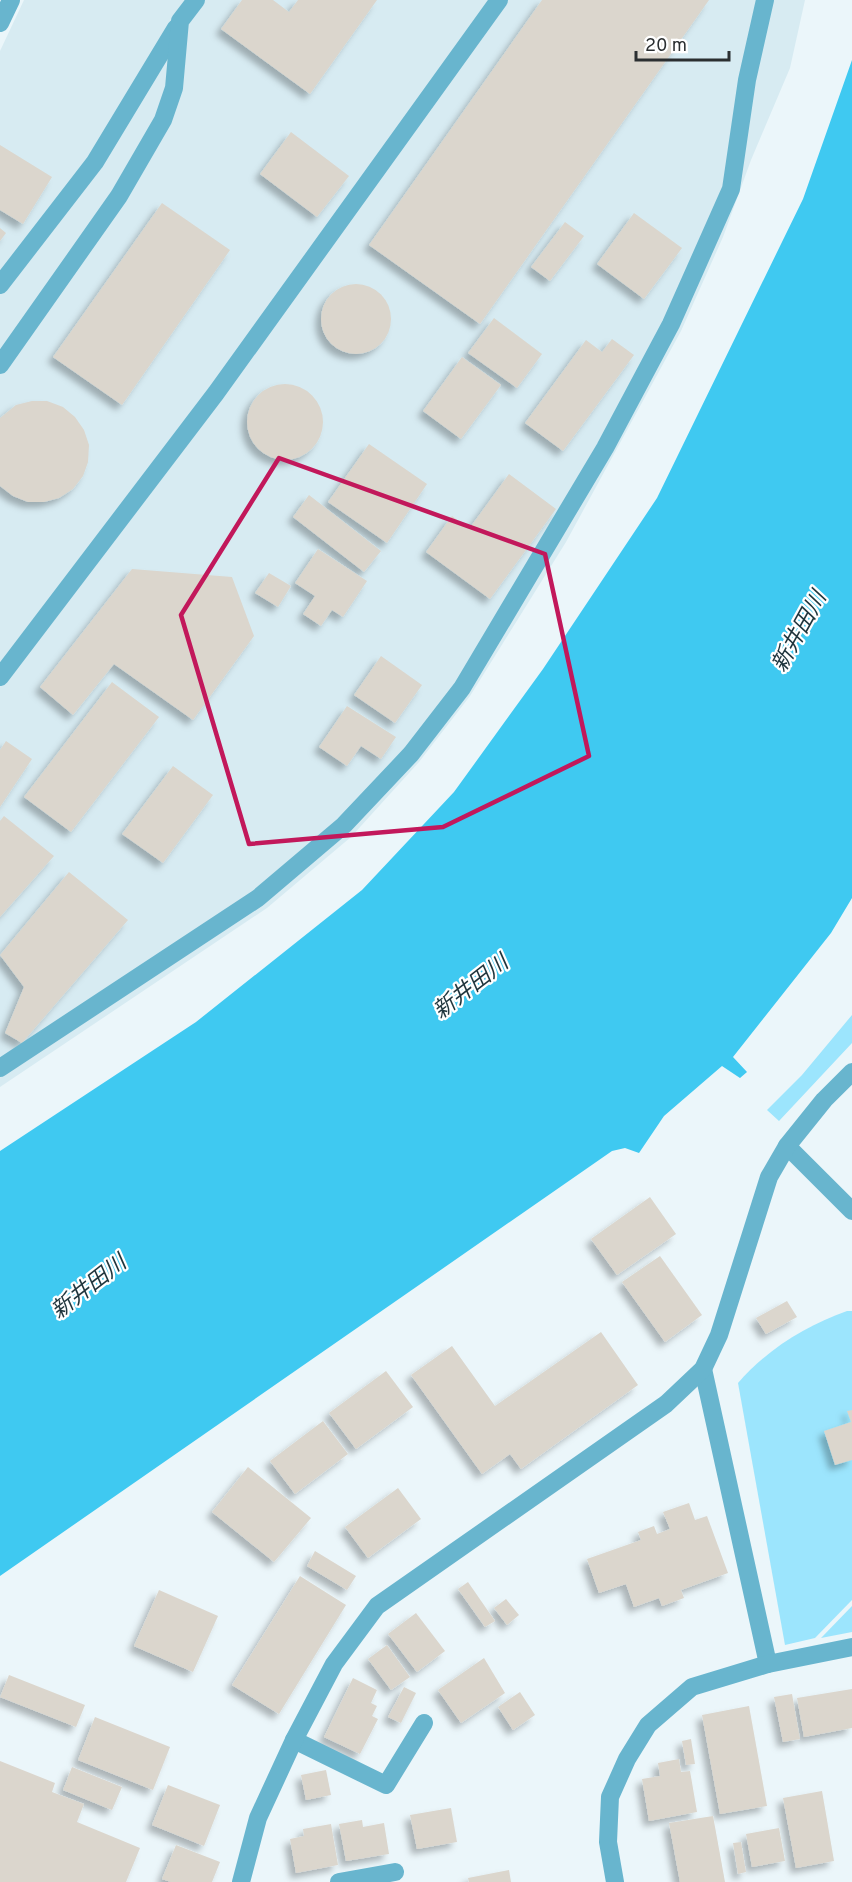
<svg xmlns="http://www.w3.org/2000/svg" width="852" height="1882" viewBox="0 0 852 1882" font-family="Overpass,'Noto Sans JP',sans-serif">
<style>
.built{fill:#d7ebf2}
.green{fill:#9ce5fd}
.water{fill:#3fc9f1}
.building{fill:#dbd6cd;filter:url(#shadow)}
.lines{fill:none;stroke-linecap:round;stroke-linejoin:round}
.minor{stroke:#68b5ce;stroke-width:18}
.marked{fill:none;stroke:#c2185b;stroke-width:4.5;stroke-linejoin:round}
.labels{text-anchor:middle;stroke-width:4.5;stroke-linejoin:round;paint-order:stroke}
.water-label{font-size:22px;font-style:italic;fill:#1f353d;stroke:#fff}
</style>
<defs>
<filter id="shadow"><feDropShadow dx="-5.5" dy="5.5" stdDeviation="3" flood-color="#0004"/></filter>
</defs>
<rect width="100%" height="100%" fill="#ebf6fa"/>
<!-- built -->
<polygon class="built" points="24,0 805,0 790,68 751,160 723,237 681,331 566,542 470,696 419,762 351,837 267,908 0,1087 0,51"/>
<!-- green -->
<g class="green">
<polygon points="852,1015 852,1043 779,1121 767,1110 802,1075"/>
<path d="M 847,1311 L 852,1311 L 852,1600 L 815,1638 L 785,1645 L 738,1383 C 766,1350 807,1325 847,1311 Z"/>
<polygon points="852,1606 852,1632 821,1638"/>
</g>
<!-- water -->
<polygon class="water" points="852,60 852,898 831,933 733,1057 747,1072 740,1078 722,1066 664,1116 639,1153 625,1148 612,1151 0,1576 0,1151 196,1022 362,890 454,792 543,669 657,498 803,199"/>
<!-- building -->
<g class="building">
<polygon points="242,0 273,0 289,12 298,0 377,0 310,94 221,29"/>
<polygon points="542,0 709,0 480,324 369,245"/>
<polygon points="291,132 349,176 317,217 260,174"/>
<polygon points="0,145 52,177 23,224 0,210"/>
<polygon points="162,203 230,250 122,405 53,357"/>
<polygon points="634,213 682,248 644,299 597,264"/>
<polygon points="565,222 584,236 550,281 531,267"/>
<polygon points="0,228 6,233 0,241"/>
<circle cx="356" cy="319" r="35"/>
<polygon points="494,318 542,354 517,388 468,353"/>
<polygon points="612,339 634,355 563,451 525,423 586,340 602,352"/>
<polygon points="462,357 501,385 461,439 423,411"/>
<circle cx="285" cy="422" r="38"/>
<polygon points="32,401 47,401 63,407 75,417 84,430 89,445 88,462 83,476 73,489 59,498 44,502 28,502 13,496 0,486 0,418 16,405"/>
<polygon points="369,444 427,484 387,543 328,502"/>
<polygon points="509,474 556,509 490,599 426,552 452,516 469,529"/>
<polygon points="309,495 381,551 364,572 293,517"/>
<polygon points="318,549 367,581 343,617 332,610 321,626 303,614 315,596 295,583"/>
<polygon points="132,569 232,577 254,636 193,720 114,664 73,715 40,687"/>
<polygon points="269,573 291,586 278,607 255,593"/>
<polygon points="381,656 422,685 395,723 354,695"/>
<polygon points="112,682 159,717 71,832 24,797"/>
<polygon points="347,706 396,737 381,759 361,746 347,766 319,747"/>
<polygon points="6,741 32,759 0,807 0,750"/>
<polygon points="173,766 213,795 163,863 122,834"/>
<polygon points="4,816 54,856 0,917 0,821"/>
<polygon points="69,872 128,920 22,1043 5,1033 24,987 0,955"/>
<polygon points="650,1197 676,1234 617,1275 591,1239"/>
<polygon points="660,1256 702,1315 665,1342 622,1282"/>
<polygon points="787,1301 797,1317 766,1334 756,1318"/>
<polygon points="601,1332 638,1385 521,1469 510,1454 482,1474 411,1375 452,1346 495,1406"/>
<polygon points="386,1371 413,1407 356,1449 329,1413"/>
<polygon points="852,1410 852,1460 835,1465 824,1431 851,1422 847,1411"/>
<polygon points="323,1421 348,1454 295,1494 270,1461"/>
<polygon points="248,1467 311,1518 274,1562 212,1512"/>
<polygon points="398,1488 421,1519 368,1558 345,1527"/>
<polygon points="689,1503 695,1520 707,1516 728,1573 681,1590 684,1598 662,1606 659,1598 634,1607 626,1584 599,1593 587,1559 641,1540 638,1532 654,1526 657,1534 670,1529 663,1512"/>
<polygon points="315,1551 356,1576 347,1590 307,1566"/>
<polygon points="300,1576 346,1605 279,1714 232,1685"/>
<polygon points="468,1582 495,1621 485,1627 458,1589"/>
<polygon points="159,1590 218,1616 193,1672 134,1646"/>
<polygon points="506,1599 519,1615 507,1625 494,1608"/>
<polygon points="416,1613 445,1651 417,1672 388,1634"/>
<polygon points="387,1645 410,1677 391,1690 368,1659"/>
<polygon points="484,1658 505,1693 461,1723 438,1690"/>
<polygon points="9,1675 85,1705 76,1727 0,1697"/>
<polygon points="353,1678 377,1690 371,1703 377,1706 372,1716 378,1719 360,1754 324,1737"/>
<polygon points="404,1687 416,1693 401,1723 388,1717"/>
<polygon points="852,1689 852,1728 804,1737 797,1698"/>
<polygon points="520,1692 535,1715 513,1730 498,1707"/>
<polygon points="792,1694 800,1739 783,1742 774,1697"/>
<polygon points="749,1706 767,1806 720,1814 702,1715"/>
<polygon points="95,1717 170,1747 153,1790 78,1760"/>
<polygon points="691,1739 695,1764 686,1765 682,1741"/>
<polygon points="679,1759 681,1772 690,1771 697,1812 649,1821 642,1779 660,1776 658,1763"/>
<polygon points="0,1761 55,1783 52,1792 84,1804 77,1822 140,1848 126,1882 0,1882"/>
<polygon points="72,1767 122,1787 112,1810 63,1790"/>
<polygon points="326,1770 331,1795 306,1800 301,1775"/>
<polygon points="168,1785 220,1805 204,1846 152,1825"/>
<polygon points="822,1791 834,1861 796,1868 783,1798"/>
<polygon points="451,1808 457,1842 417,1849 410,1815"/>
<polygon points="713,1816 725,1882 680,1882 669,1823"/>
<polygon points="362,1820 363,1827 384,1823 389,1854 346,1861 339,1824"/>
<polygon points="331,1824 338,1865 296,1873 290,1839 304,1836 303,1829"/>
<polygon points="779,1828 785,1861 752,1867 746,1834"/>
<polygon points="741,1842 746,1872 738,1874 733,1843"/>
<polygon points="176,1845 220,1862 212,1882 171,1882 162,1879"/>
<polygon points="509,1870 511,1882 469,1882 468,1878"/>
</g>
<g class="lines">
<!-- minor -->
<g class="minor">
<polyline points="0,23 11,0"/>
<polyline points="0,285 95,162 176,28"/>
<polyline points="0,365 119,196 163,120 174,88 180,21 196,0"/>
<polyline points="0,677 216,393 499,0"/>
<polyline points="0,1068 258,898 344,825 411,754 462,688 605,448 671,324 731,189 747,80 765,0"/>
<polyline points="787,1146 852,1211"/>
<polyline points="703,1369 768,1664"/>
<polyline points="294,1740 386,1785 424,1723"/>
<polyline points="241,1882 258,1818 294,1740 334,1664 377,1606 666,1404 703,1369 719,1335 769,1177 787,1146 824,1100 852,1072"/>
<polyline points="339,1882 395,1872"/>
<polyline points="615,1882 608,1842 610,1797 627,1759 648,1725 692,1687 768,1664 852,1647"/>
</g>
</g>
<!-- marked area -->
<path class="marked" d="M 279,458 L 545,554 L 589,756 L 443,827 L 249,844 L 181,615 Z"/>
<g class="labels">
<!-- water labels -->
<g class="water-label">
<text transform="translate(798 631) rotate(-61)" y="8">新井田川</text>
<text transform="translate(470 986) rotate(-38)" y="8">新井田川</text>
<text transform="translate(88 1286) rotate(-38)" y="8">新井田川</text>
</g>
</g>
<!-- scale -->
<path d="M636 51v9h93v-9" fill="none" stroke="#2b2f31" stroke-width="3"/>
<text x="645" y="51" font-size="18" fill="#2b2f31" stroke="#ffffff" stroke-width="4.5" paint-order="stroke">20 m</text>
</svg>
